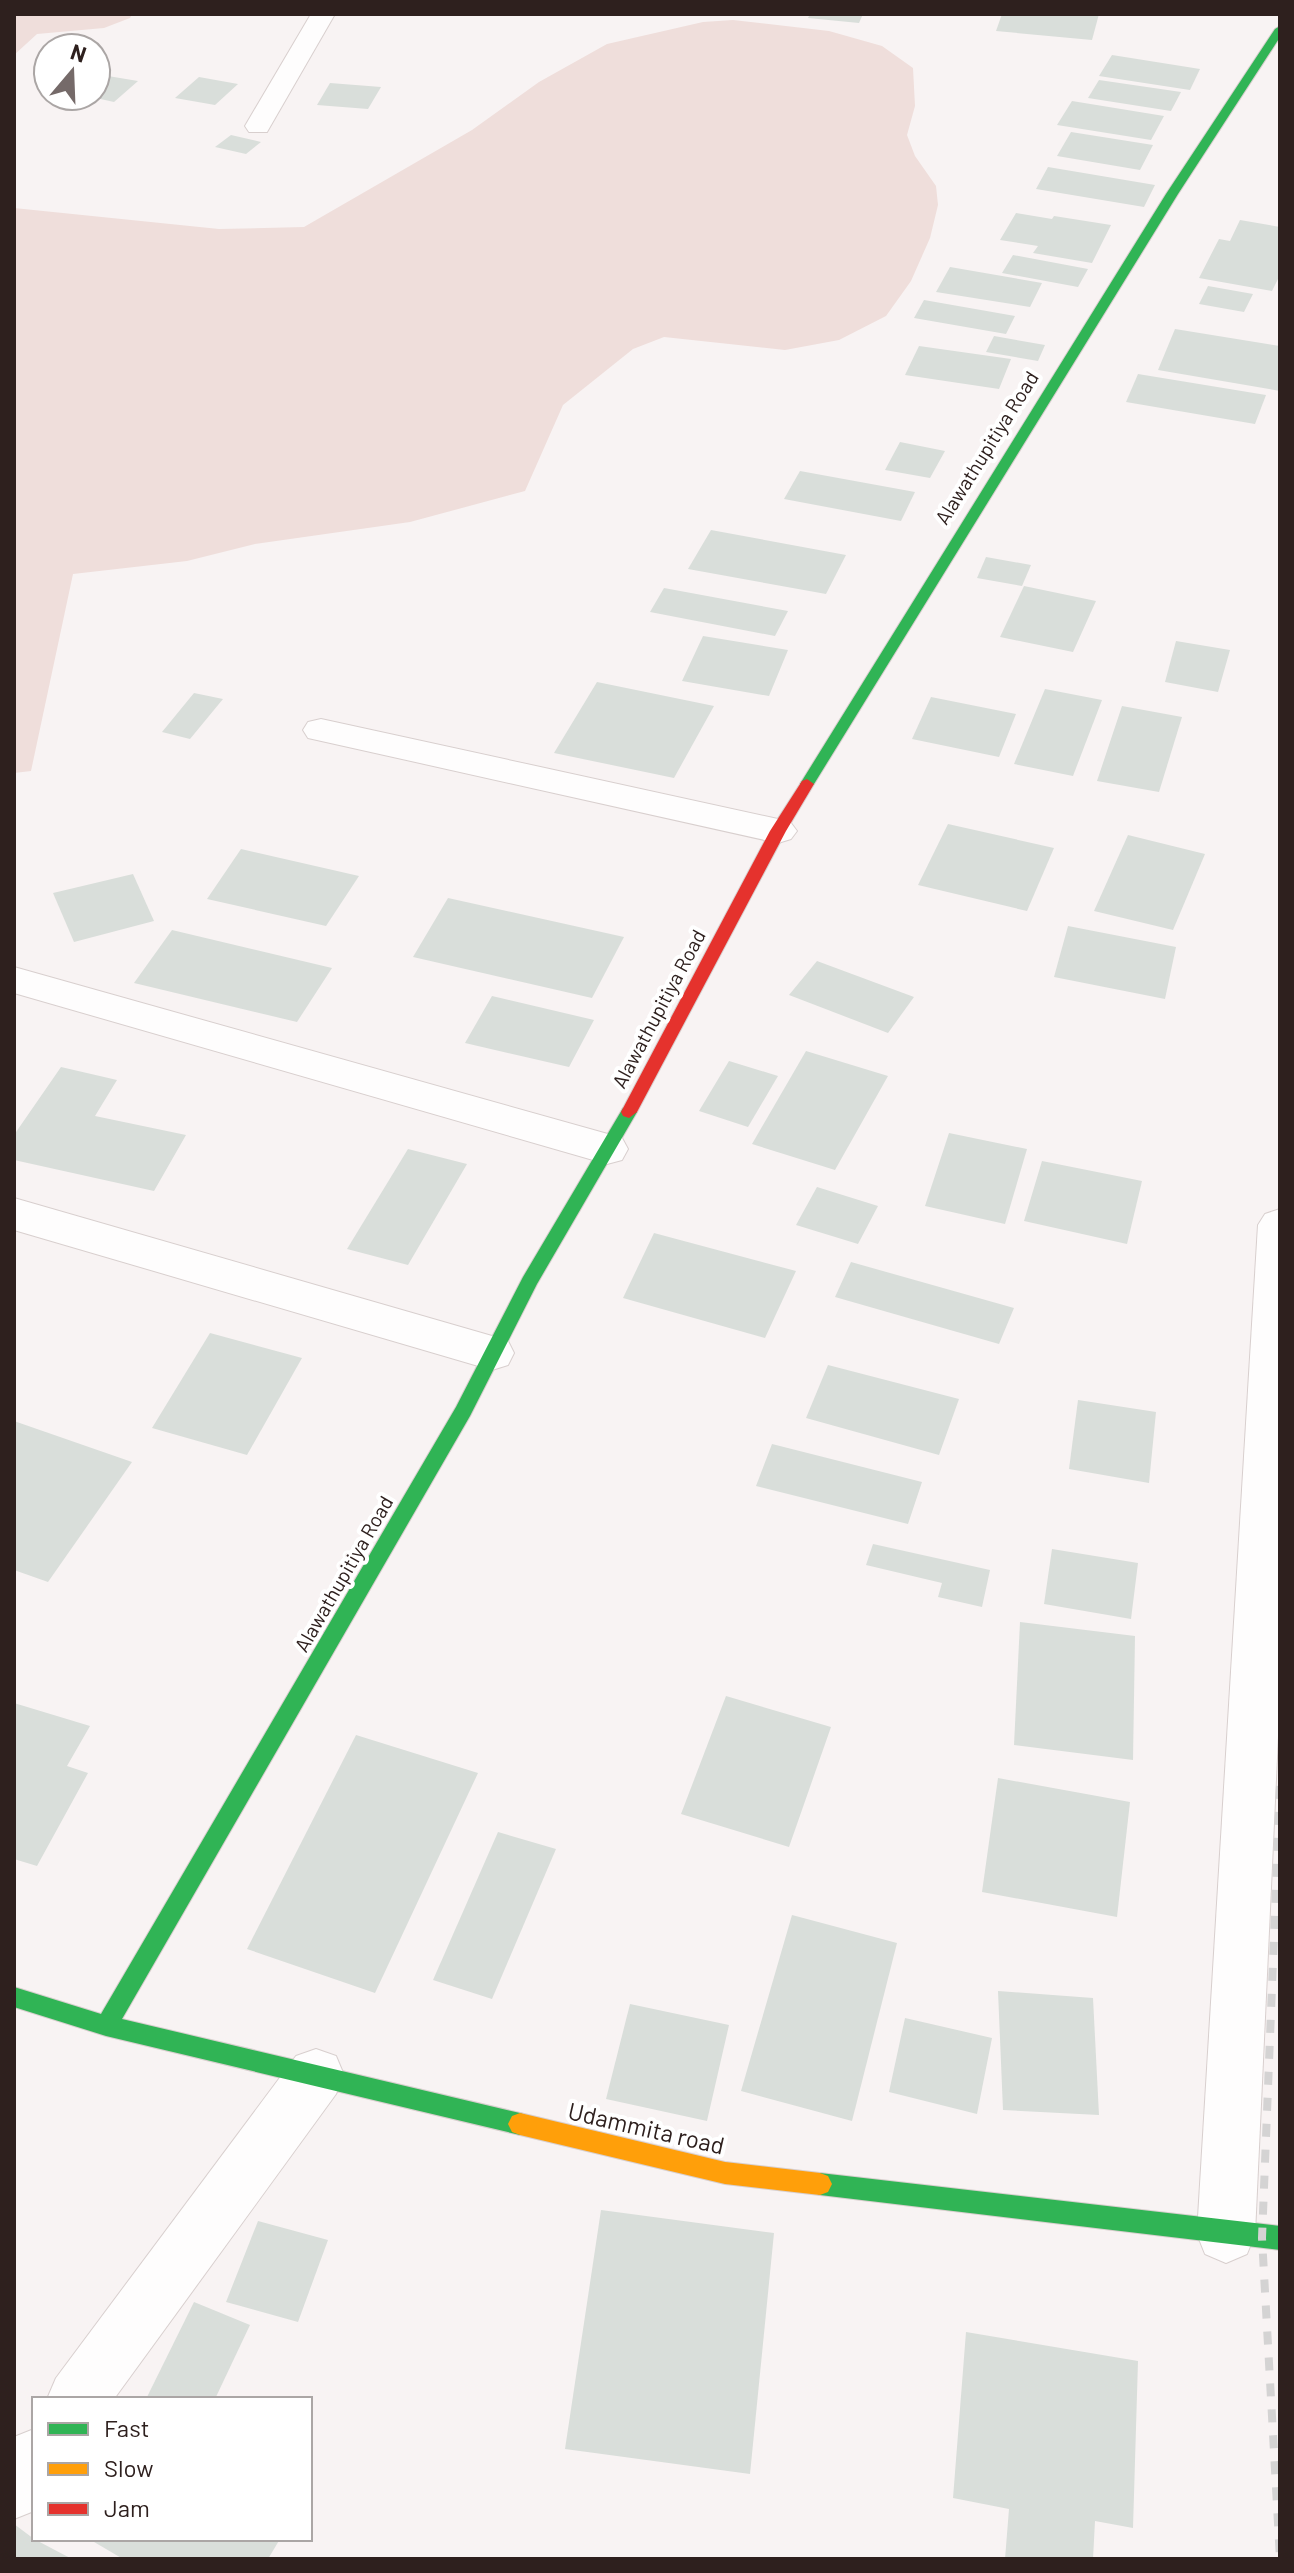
<svg xmlns="http://www.w3.org/2000/svg" width="1294" height="2573" viewBox="0 0 1294 2573" font-family="Barlow,sans-serif">
<style>
.green{fill:#efdedb}
.building{fill:#d9deda}
.lines{fill:none;stroke-linecap:round;stroke-linejoin:round}
.street-casing{stroke:#d8cfce;stroke-width:2}
.fast-casing{stroke:#d8cfce;stroke-width:2}
.slow-casing{stroke:#d8cfce;stroke-width:2}
.jam-casing{stroke:#d8cfce;stroke-width:2}
.street{fill:#fefdfd;fill-rule:evenodd}
.fast{fill:#30b455;fill-rule:evenodd}
.slow{fill:#ff9f0a;fill-rule:evenodd}
.jam{fill:#e5322d;fill-rule:evenodd}
.rail{stroke:#d4d3d3;stroke-width:8;stroke-dasharray:13 13;stroke-linecap:butt}
.labels{text-anchor:middle;stroke-width:8;stroke-linejoin:round;paint-order:stroke}
.street-label{font-size:20px;fill:#2e201e;stroke:#fff}
.near-street-label{font-size:24px;fill:#2e201e;stroke:#fff}
</style>
<rect width="100%" height="100%" fill="#f8f3f3"/>
<!-- green -->
<g class="green">
<polygon points="14,14 132,14 130,18 104,28 37,34 14,55"/>
<polygon points="733,20 829,31 882,46 913,68 915,106 907,135 915,156 936,186 938,205 930,238 911,281 886,316 839,340 785,350 664,337 633,349 563,405 525,491 410,522 255,544 187,561 73,574 31,771 14,773 14,208 219,229 304,227 472,130 539,82 607,44 703,22"/>
</g>
<!-- building -->
<g class="building">
<polygon points="810,14 863,14 859,23 808,18"/>
<polygon points="1002,14 1099,14 1092,40 996,31"/>
<polygon points="1112,55 1200,69 1190,90 1099,76"/>
<polygon points="96,74 138,81 114,102 96,98"/>
<polygon points="199,77 238,84 215,105 175,98"/>
<polygon points="1099,80 1181,92 1171,111 1088,98"/>
<polygon points="330,83 381,87 368,109 317,105"/>
<polygon points="1072,101 1164,116 1151,140 1057,125"/>
<polygon points="1071,132 1153,145 1140,170 1057,156"/>
<polygon points="231,135 261,142 246,154 215,147"/>
<polygon points="1048,167 1155,185 1144,207 1036,189"/>
<polygon points="1016,213 1052,219 1054,216 1111,225 1092,263 1033,253 1038,246 1000,240"/>
<polygon points="1240,220 1280,227 1280,275 1272,291 1199,278 1219,239 1230,241"/>
<polygon points="1013,255 1088,269 1078,287 1002,273"/>
<polygon points="950,267 1042,283 1030,307 936,292"/>
<polygon points="1208,286 1253,294 1244,312 1199,304"/>
<polygon points="924,300 1015,316 1006,334 914,318"/>
<polygon points="1175,329 1280,346 1280,391 1158,370"/>
<polygon points="994,336 1045,345 1038,361 986,352"/>
<polygon points="919,346 1011,359 999,389 905,375"/>
<polygon points="1138,374 1266,395 1255,424 1126,402"/>
<polygon points="900,442 945,451 930,478 885,470"/>
<polygon points="800,471 915,492 901,521 784,499"/>
<polygon points="711,530 846,555 826,594 688,569"/>
<polygon points="986,557 1031,565 1022,586 977,578"/>
<polygon points="1024,586 1096,601 1073,652 1000,637"/>
<polygon points="664,588 788,611 775,636 650,612"/>
<polygon points="703,636 788,650 769,696 682,681"/>
<polygon points="1176,641 1230,650 1218,692 1165,682"/>
<polygon points="597,682 714,706 674,778 554,753"/>
<polygon points="1045,689 1102,700 1073,776 1014,764"/>
<polygon points="194,693 223,699 190,739 162,732"/>
<polygon points="931,697 1016,714 999,757 912,739"/>
<polygon points="1122,706 1182,717 1159,792 1097,781"/>
<polygon points="948,824 1054,848 1027,911 918,885"/>
<polygon points="1128,835 1205,854 1173,930 1094,911"/>
<polygon points="241,849 359,876 326,926 207,899"/>
<polygon points="133,874 154,921 74,942 53,893"/>
<polygon points="448,898 624,937 592,998 413,957"/>
<polygon points="1068,926 1176,947 1165,999 1054,977"/>
<polygon points="172,930 332,968 297,1022 134,983"/>
<polygon points="817,961 914,997 888,1033 789,995"/>
<polygon points="492,996 594,1020 569,1067 465,1043"/>
<polygon points="806,1051 888,1076 835,1170 752,1144"/>
<polygon points="729,1061 778,1076 748,1127 699,1111"/>
<polygon points="61,1067 117,1080 95,1116 186,1135 154,1191 14,1160 14,1135"/>
<polygon points="949,1133 1027,1149 1005,1224 925,1206"/>
<polygon points="408,1149 467,1164 408,1265 347,1249"/>
<polygon points="1042,1161 1142,1181 1127,1244 1024,1221"/>
<polygon points="817,1187 878,1206 858,1244 796,1225"/>
<polygon points="654,1233 796,1271 765,1338 623,1298"/>
<polygon points="851,1262 1014,1308 999,1344 835,1297"/>
<polygon points="210,1333 302,1358 247,1455 152,1428"/>
<polygon points="828,1365 959,1399 939,1455 806,1418"/>
<polygon points="1078,1400 1156,1412 1149,1483 1069,1469"/>
<polygon points="14,1421 132,1462 48,1582 14,1570"/>
<polygon points="772,1444 922,1482 908,1524 756,1486"/>
<polygon points="873,1544 990,1570 982,1607 938,1597 942,1583 866,1565"/>
<polygon points="1052,1549 1138,1563 1131,1619 1044,1604"/>
<polygon points="1020,1622 1135,1636 1133,1760 1014,1745"/>
<polygon points="726,1696 831,1727 789,1847 681,1814"/>
<polygon points="14,1703 90,1726 67,1766 88,1773 37,1866 14,1859"/>
<polygon points="356,1735 478,1773 375,1993 247,1949"/>
<polygon points="998,1778 1130,1802 1117,1917 982,1892"/>
<polygon points="498,1832 556,1849 492,1999 433,1980"/>
<polygon points="792,1915 897,1943 852,2121 741,2091"/>
<polygon points="998,1991 1093,1998 1099,2115 1003,2110"/>
<polygon points="630,2004 729,2025 707,2121 606,2099"/>
<polygon points="905,2018 992,2038 977,2114 889,2092"/>
<polygon points="601,2210 774,2233 750,2474 565,2449"/>
<polygon points="258,2221 328,2240 298,2322 226,2302"/>
<polygon points="194,2302 250,2325 215,2399 146,2399"/>
<polygon points="966,2332 1138,2361 1133,2528 1095,2521 1093,2559 1005,2559 1009,2509 953,2498"/>
<polygon points="14,2524 34,2539 72,2559 14,2559"/>
<polygon points="89,2539 280,2539 268,2559 123,2559"/>
</g>
<g class="lines">
<!-- street casing -->
<g class="street-casing">
<g id="street">
<polygon points="311,14 335,14 267,132 249,132 245,126"/>
<polygon points="321,719 778,819 791,823 797,831 791,839 778,843 308,738 303,730 308,722"/>
<polygon points="14,967 622,1138 628,1149 622,1160 607,1164 14,993"/>
<polygon points="14,1198 492,1336 508,1341 514,1353 508,1365 492,1370 14,1230"/>
<polygon points="1280,1209 1280,1693 1255,2234 1247,2254 1226,2263 1205,2254 1197,2234 1258,1225 1265,1214"/>
<polygon points="316,2049 336,2056 344,2075 336,2094 114,2399 47,2399 56,2378 296,2056"/>
<polygon points="34,2429 34,2511 14,2519 14,2437"/>
</g>
</g>
<!-- fast casing -->
<g class="fast-casing">
<g id="fast">
<polygon points="1280,26 1280,37 1178,194 814,784 807,789 802,787 800,784 1166,194 1275,29"/>
<polygon points="629,1106 637,1112 537,1284 470,1416 122,2019 520,2113 528,2116 532,2124 528,2132 520,2135 106,2036 14,2007 14,1987 101,2014 456,1407 523,1277 623,1108"/>
<polygon points="820,2173 1280,2226 1280,2250 820,2195 812,2192 808,2184 812,2176"/>
</g>
</g>
<!-- slow casing -->
<g class="slow-casing">
<polygon id="slow" points="520,2113 725,2162 820,2173 828,2176 832,2184 828,2192 820,2195 725,2184 520,2135 512,2132 508,2124 512,2116"/>
</g>
<!-- jam casing -->
<g class="jam-casing">
<polygon id="jam" points="807,779 814,784 786,831 637,1112 629,1118 623,1116 621,1112 770,831 802,781"/>
</g>
<!-- street -->
<use href="#street" class="street"/>
<!-- fast -->
<use href="#fast" class="fast"/>
<!-- slow -->
<use href="#slow" class="slow"/>
<!-- jam -->
<use href="#jam" class="jam"/>
<!-- rail -->
<polyline class="rail" points="1280,1786 1262,2238 1280,2559"/>
</g>
<g class="labels">
<!-- street labels -->
<g class="street-label">
<text transform="translate(987 448) rotate(-58)" y="7">Alawathupitiya Road</text>
<text transform="translate(659 1009) rotate(-62)" y="7">Alawathupitiya Road</text>
<text transform="translate(344 1574) rotate(-60)" y="7">Alawathupitiya Road</text>
</g>
<!-- near-street labels -->
<g class="near-street-label">
<text transform="translate(646 2129) rotate(13)" y="8">Udammita road</text>
</g>
</g>
<!-- border -->
<rect width="1294" height="2573" fill="none" stroke="#2e201e" stroke-width="32"/>
<!-- legend -->
<rect x="32" y="2397" width="280" height="144" fill="#ffffff" stroke="#aba6a5" stroke-width="2"/>
<rect x="48" y="2423" width="40" height="12" fill="#30b455" stroke="#aba6a5" stroke-width="2"/>
<text x="104" y="2437" font-size="24" fill="#2e201e">Fast</text>
<rect x="48" y="2463" width="40" height="12" fill="#ff9f0a" stroke="#aba6a5" stroke-width="2"/>
<text x="104" y="2477" font-size="24" fill="#2e201e">Slow</text>
<rect x="48" y="2503" width="40" height="12" fill="#e5322d" stroke="#aba6a5" stroke-width="2"/>
<text x="104" y="2517" font-size="24" fill="#2e201e">Jam</text>
<!-- north arrow -->
<g transform="translate(72 72) rotate(19)"><circle r="38" fill="#ffffff" stroke="#aba6a5" stroke-width="2"/>
<path d="M0-6L14 30L0 20L-14 30Z" fill="#756a69"/>
<text y="-12" font-size="22" font-weight="bold" text-anchor="middle" fill="#2e201e">N</text>
</g>
</svg>
